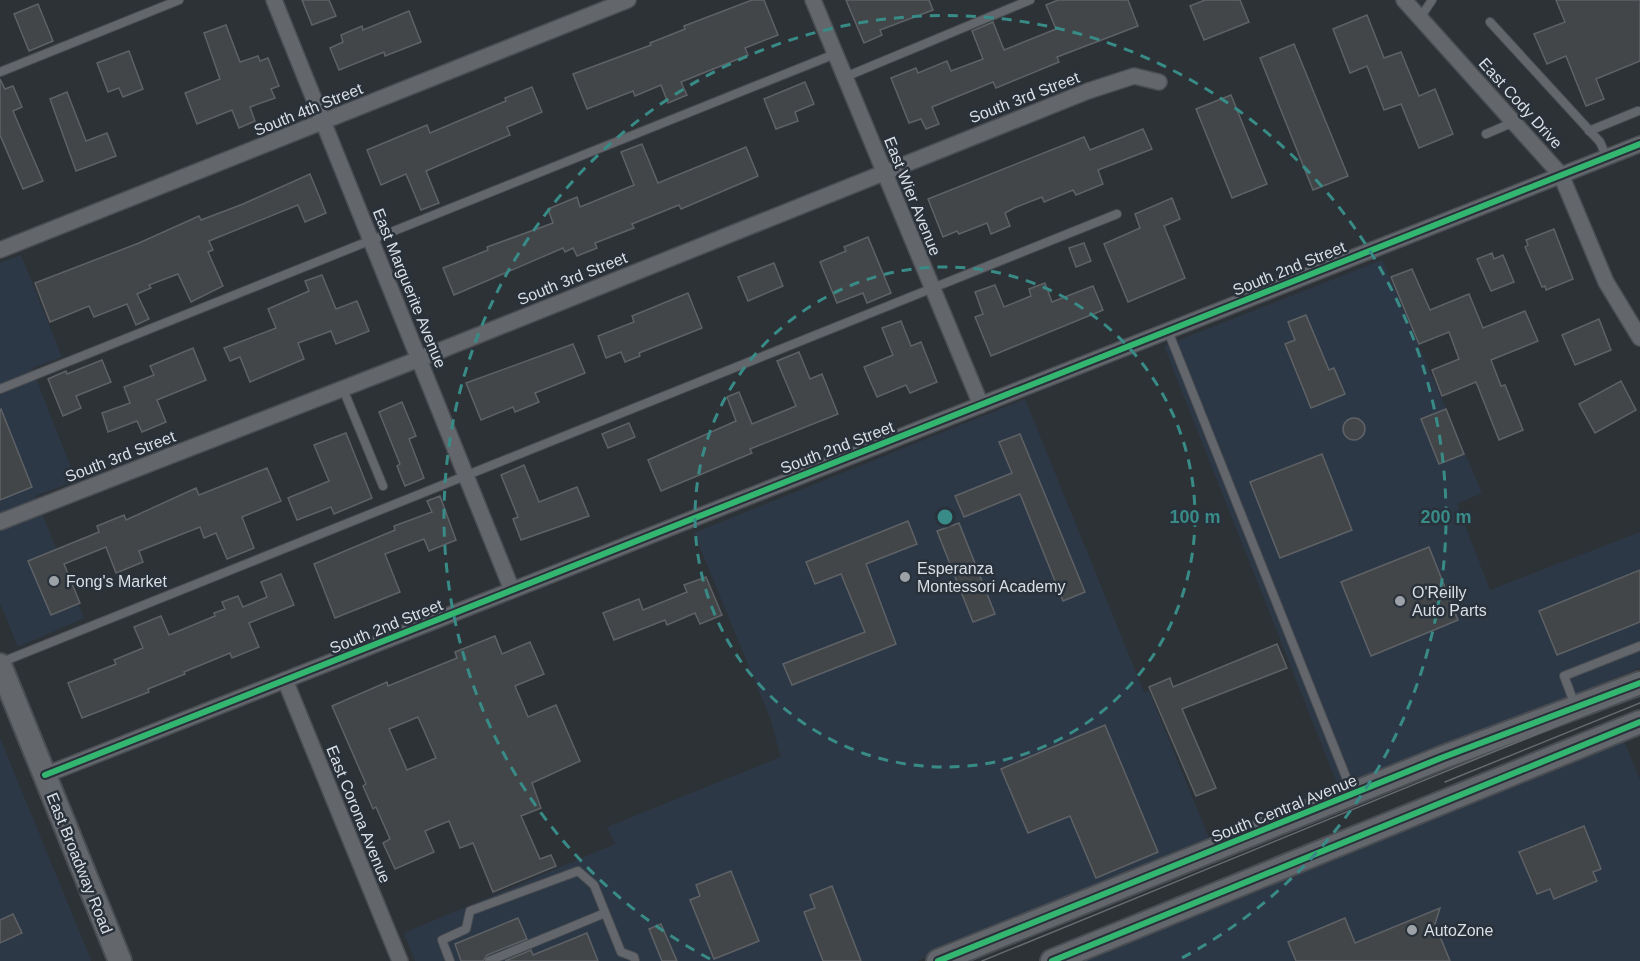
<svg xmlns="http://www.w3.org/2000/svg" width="1640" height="961" viewBox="0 0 1640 961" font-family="Arial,sans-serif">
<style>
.built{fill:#2d3846}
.building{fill:#424649;stroke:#5e6266;stroke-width:1.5;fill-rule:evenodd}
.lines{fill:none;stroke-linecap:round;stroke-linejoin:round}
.lane-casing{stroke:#4a4e53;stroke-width:10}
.street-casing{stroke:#4a4e53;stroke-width:18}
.secondary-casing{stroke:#4a4e53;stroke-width:26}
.lane{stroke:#63676c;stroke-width:8}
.street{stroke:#63676c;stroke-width:15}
.secondary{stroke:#63676c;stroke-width:22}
.tram{stroke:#66696d;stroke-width:1.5}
.cycleway-casing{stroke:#29313b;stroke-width:10}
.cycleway{stroke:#33b770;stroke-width:6}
.ring{fill:none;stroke:#388b86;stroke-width:3;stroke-dasharray:10 8}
.poi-dot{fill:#9da2a9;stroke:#29313b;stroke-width:2}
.labels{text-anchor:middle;stroke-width:5;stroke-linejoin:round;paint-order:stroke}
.street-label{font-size:16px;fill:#dadfe6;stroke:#29313b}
.poi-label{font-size:16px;fill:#dadfe6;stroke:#29313b;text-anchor:start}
.centre{fill:#388b86;stroke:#29313b;stroke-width:3}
.ring-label{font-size:18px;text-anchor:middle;font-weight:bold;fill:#388b86;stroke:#29313b;stroke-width:5;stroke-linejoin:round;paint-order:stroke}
</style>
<rect width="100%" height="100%" fill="#2d3237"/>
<!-- built -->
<g class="built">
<polygon points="21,255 62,357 32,368 76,481 35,496 84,618 18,647 0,603 0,263"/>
<polygon points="1382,260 1482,493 1457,504 1490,590 1640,532 1640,668 1340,791 1164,346"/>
<polygon points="1025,399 1144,692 1149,691 1211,843 917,961 415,961 404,933 615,844 607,827 781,757 770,718 694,533"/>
<polygon points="0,738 91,960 91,961 0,961"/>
<polygon points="1623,738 1640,780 1640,961 1075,961"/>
</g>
<!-- building -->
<g class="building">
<polygon points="302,0 329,0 336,16 312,25"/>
<polygon points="752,0 764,0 778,35 745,48 748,55 681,82 687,95 668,103 661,85 635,96 633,91 587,109 573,74 651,45 650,43 685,29 684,26"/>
<polygon points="846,0 929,0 933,10 880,30 882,35 864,43"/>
<polygon points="1058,0 1128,0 1138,26 1057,57 1059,62 996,88 993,82 932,107 939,124 926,129 921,119 909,123 891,78 916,68 918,73 947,61 951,71 983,59 972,31 993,22 1004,50 1056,29 1046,5"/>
<polygon points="1205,0 1240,0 1249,22 1204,40 1190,6"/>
<polygon points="1556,0 1640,0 1640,61 1596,79 1604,99 1586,106 1566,56 1547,64 1534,34 1565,22"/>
<polygon points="38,4 53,41 29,51 14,14"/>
<polygon points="409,11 421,42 385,56 384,52 339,70 330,48 343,42 341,35 362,26 363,30"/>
<polygon points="1367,15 1384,58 1401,52 1419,96 1435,89 1453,134 1419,148 1401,104 1384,110 1367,66 1350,73 1333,29"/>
<polygon points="226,25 240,62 258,56 260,61 268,58 279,86 271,89 275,98 250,107 255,121 239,128 232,110 197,124 185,93 220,79 204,33"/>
<polygon points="1294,44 1348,176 1313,190 1260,58"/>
<polygon points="129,51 143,89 123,97 119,88 108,92 97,63"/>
<polygon points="0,79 5,89 13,86 22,107 13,111 43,181 23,189 0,135"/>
<polygon points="805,82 814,104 795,112 798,121 776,129 764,99"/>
<polygon points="532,87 542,112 507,127 510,135 426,171 439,203 421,210 406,174 381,185 367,150 427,125 430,133 506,101 505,98"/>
<polygon points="67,92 86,141 107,133 116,156 76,171 50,99"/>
<polygon points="1231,95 1267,184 1232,198 1196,109"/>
<polygon points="1143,129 1152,149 1098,170 1103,184 1076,195 1073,190 1044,202 1042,197 1014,208 1005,213 1010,226 991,234 987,223 959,234 957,231 943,237 928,199 1084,137 1090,150"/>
<polygon points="642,144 658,183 746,147 758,176 681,209 679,205 632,224 634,228 595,243 597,248 577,256 573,248 565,252 563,248 454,295 443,268 488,250 487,247 553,223 548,209 577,197 580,207 634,185 621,152"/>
<polygon points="310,174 326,213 305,222 298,205 209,241 213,250 208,252 223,286 191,302 178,274 149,285 151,288 137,294 149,319 136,325 127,304 94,317 89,306 50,322 35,283 139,243 199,216 201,220 243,204"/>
<polygon points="1172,198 1180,219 1164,226 1185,278 1128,302 1104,244 1140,228 1135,214"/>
<polygon points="1554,229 1573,279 1546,290 1545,286 1542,287 1525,247 1528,245 1526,240"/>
<polygon points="868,237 891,293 867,303 863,293 837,303 820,262 846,251 844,247"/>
<polygon points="1084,243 1091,261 1076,267 1069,248"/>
<polygon points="1492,253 1494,259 1503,255 1514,282 1491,291 1477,259"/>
<polygon points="774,263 783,286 748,301 738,277"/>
<polygon points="1412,269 1430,310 1469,294 1483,328 1525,311 1538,341 1491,360 1501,386 1505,385 1523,430 1499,440 1476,382 1442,396 1432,370 1459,359 1449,332 1419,344 1391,277"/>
<polygon points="322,275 336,309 357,301 369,331 336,344 331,331 298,343 304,359 250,382 240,357 230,361 224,348 276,328 268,309 309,291 305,281"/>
<polygon points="1045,283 1052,302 1093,286 1103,310 991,356 975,317 983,314 975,292 995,285 1004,307 1031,296 1029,289"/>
<polygon points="688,293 702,328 639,353 640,356 625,362 621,352 606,358 598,336 634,322 632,316"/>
<polygon points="1306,315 1329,370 1334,368 1345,394 1311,408 1285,344 1295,340 1288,322"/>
<polygon points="1599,319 1611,350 1575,365 1562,335"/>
<polygon points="901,321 911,346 921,342 937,382 910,393 906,385 877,397 864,367 893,355 882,328"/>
<polygon points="573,344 585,373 535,393 539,402 515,412 513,407 481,420 466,383"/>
<polygon points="193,348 206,380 157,400 166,422 142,432 137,421 108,432 102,413 130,403 124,387 154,375 150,366"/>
<polygon points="799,352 810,379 822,374 838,414 750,449 752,453 661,491 648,460 736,421 727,397 739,392 752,424 796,406 777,361"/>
<polygon points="102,360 111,382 76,396 81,408 63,416 48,379 66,371 67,374"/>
<polygon points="1621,381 1636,410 1595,433 1579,404"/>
<polygon points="402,402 416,436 409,439 424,478 405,486 397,466 400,464 379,412"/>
<polygon points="1,409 32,487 0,500 0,410"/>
<polygon points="1446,409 1464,454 1439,464 1421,419"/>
<circle cx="1354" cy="429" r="11"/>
<polygon points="629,423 635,437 608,448 602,434"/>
<polygon points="346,433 372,498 334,514 331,507 297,520 288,498 329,481 314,445"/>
<polygon points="1020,434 1085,592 1063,601 1020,494 964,517 955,496 1012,473 999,442"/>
<polygon points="1322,454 1352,530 1280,558 1250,482"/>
<polygon points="524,465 539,502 577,487 589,516 521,540 513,519 518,517 501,475"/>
<polygon points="267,468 281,501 242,517 254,548 227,559 216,533 204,538 200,527 139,551 143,562 116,573 106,547 64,564 80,603 51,615 28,561 99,532 97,526 124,515 126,520 196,488 199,495"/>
<polygon points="440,496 456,540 429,551 424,539 385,554 400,592 335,618 314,564 395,530 394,526 432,512 427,501"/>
<polygon points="908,521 917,544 866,564 896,644 792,685 783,664 865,632 841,574 815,584 806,562"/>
<polygon points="959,523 995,614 973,622 937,531"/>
<polygon points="1429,547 1458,620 1371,656 1341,582"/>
<polygon points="1640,570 1640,622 1557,655 1539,611"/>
<polygon points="281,574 294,605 249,623 259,647 232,658 230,653 184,672 185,674 148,689 149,692 82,718 68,683 116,664 114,660 143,648 134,627 161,616 169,635 215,616 214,613 225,609 222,602 238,596 243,607 267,597 261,582"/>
<polygon points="706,577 722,615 700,624 695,613 667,625 665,620 614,640 603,613 639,599 643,610 687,592 684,585"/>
<path d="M 495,636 L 502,654 L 530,642 L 544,674 L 515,686 L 526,712 L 528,717 L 556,705 L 580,761 L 532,783 L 541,808 L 521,816 L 540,859 L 551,855 L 556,866 L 493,892 L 473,843 L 460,848 L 449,821 L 425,831 L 434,852 L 395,869 L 383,843 L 390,839 L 376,807 L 373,809 L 363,786 L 366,784 L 332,706 L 387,682 L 388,686 L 457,658 L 455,652 ZM 418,717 L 436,758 L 407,770 L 389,729 Z"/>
<polygon points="1277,644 1287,668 1182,709 1216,788 1196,796 1149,687 1170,678 1173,687"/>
<polygon points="1105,725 1158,852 1096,878 1070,816 1028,833 1001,769"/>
<polygon points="1584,826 1601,869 1593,872 1597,881 1554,899 1550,889 1537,894 1519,852"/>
<polygon points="731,871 759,941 714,959 690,900 700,896 696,885"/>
<polygon points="832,886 861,961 823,961 804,912 815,908 810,895"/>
<polygon points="1440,908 1435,924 1450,961 1296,961 1288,942 1345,918 1355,943"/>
<polygon points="13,914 22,933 0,943 0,920"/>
<polygon points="518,918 527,939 487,955 483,961 461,961 455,944"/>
<polygon points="661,924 677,961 662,961 649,929"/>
<polygon points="587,933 598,961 505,961 531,950 533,955"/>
</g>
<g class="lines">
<!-- lane casing -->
<g class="lane-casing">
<g id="lane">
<polyline points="1420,18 1432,0"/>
<polyline points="1490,22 1600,142 1607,158"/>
<polyline points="0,72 179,0"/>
<polyline points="845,77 1030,0"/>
<polyline points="1589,131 1638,111"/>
<polyline points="1486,134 1514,122"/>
<polyline points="1168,331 1352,792"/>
<polyline points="0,389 835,54"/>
<polyline points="343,389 383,486"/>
<polyline points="2,662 1117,214"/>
<polyline points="1575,705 1564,676 1640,646"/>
<polyline points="450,961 442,940 466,929 470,911 578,871 594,885 621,952 634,957 635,961"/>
<polyline points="489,961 605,913"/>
</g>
</g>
<!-- street casing -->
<g class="street-casing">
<g id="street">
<polyline points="274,0 512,590"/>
<polyline points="813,0 981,405"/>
<polyline points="1404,0 1561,175 1606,282 1640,338"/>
<polyline points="0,250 628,0"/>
<polyline points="0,522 419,359 1088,91 1134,76 1159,82"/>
<polyline points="285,680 400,961"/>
<polyline points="45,775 1640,144"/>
</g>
</g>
<!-- secondary casing -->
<g class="secondary-casing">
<g id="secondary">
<polyline points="0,665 120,961"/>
<polyline points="938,961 1441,758 1640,683"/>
<polyline points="1052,961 1640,722"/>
</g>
</g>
<!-- lane -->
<use href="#lane" class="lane"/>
<!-- street -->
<use href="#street" class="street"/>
<!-- secondary -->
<use href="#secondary" class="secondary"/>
<!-- tram -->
<g class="tram">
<polyline points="1445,782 1640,703"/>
<polyline points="982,961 1640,692"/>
</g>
<!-- cycleway casing -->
<g class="cycleway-casing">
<g id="cycleway">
<polyline points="45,775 1640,144"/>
<polyline points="938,961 1441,758 1640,683"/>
<polyline points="1052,961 1640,722"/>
</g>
</g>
<!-- cycleway -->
<use href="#cycleway" class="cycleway"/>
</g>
<!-- distance rings -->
<g class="ring">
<circle cx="945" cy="517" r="250"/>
<path d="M710 959A501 501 0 1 1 1180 959"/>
</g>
<!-- markers -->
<g class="poi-dot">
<circle cx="905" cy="577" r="6"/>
<circle cx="54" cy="581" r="6"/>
<circle cx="1400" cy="601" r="6"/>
<circle cx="1412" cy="930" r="6"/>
</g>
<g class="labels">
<!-- street labels -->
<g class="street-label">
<text transform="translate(1024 97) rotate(-21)" y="6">South 3rd Street</text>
<text transform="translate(1521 103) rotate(48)" y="6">East Cody Drive</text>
<text transform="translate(308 109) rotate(-22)" y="6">South 4th Street</text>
<text transform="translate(913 196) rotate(68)" y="6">East Wier Avenue</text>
<text transform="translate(1289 268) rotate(-22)" y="6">South 2nd Street</text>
<text transform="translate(572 278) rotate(-22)" y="6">South 3rd Street</text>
<text transform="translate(410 288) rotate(68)" y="6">East Marguerite Avenue</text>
<text transform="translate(837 447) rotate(-21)" y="6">South 2nd Street</text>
<text transform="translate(120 456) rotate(-21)" y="6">South 3rd Street</text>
<text transform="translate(386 626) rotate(-22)" y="6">South 2nd Street</text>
<text transform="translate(1284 808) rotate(-22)" y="6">South Central Avenue</text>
<text transform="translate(359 814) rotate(68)" y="6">East Corona Avenue</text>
<text transform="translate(80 863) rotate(68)" y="6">East Broadway Road</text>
</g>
<!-- poi labels -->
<g class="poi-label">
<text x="917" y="574">Esperanza<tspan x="917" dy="18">Montessori Academy</tspan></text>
<text x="66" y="587">Fong's Market</text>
<text x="1412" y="598">O'Reilly<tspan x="1412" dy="18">Auto Parts</tspan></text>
<text x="1424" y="936">AutoZone</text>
</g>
</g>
<circle cx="945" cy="517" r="9" class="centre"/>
<g class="ring-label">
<text x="1195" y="523">100 m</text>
<text x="1446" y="523">200 m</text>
</g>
</svg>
